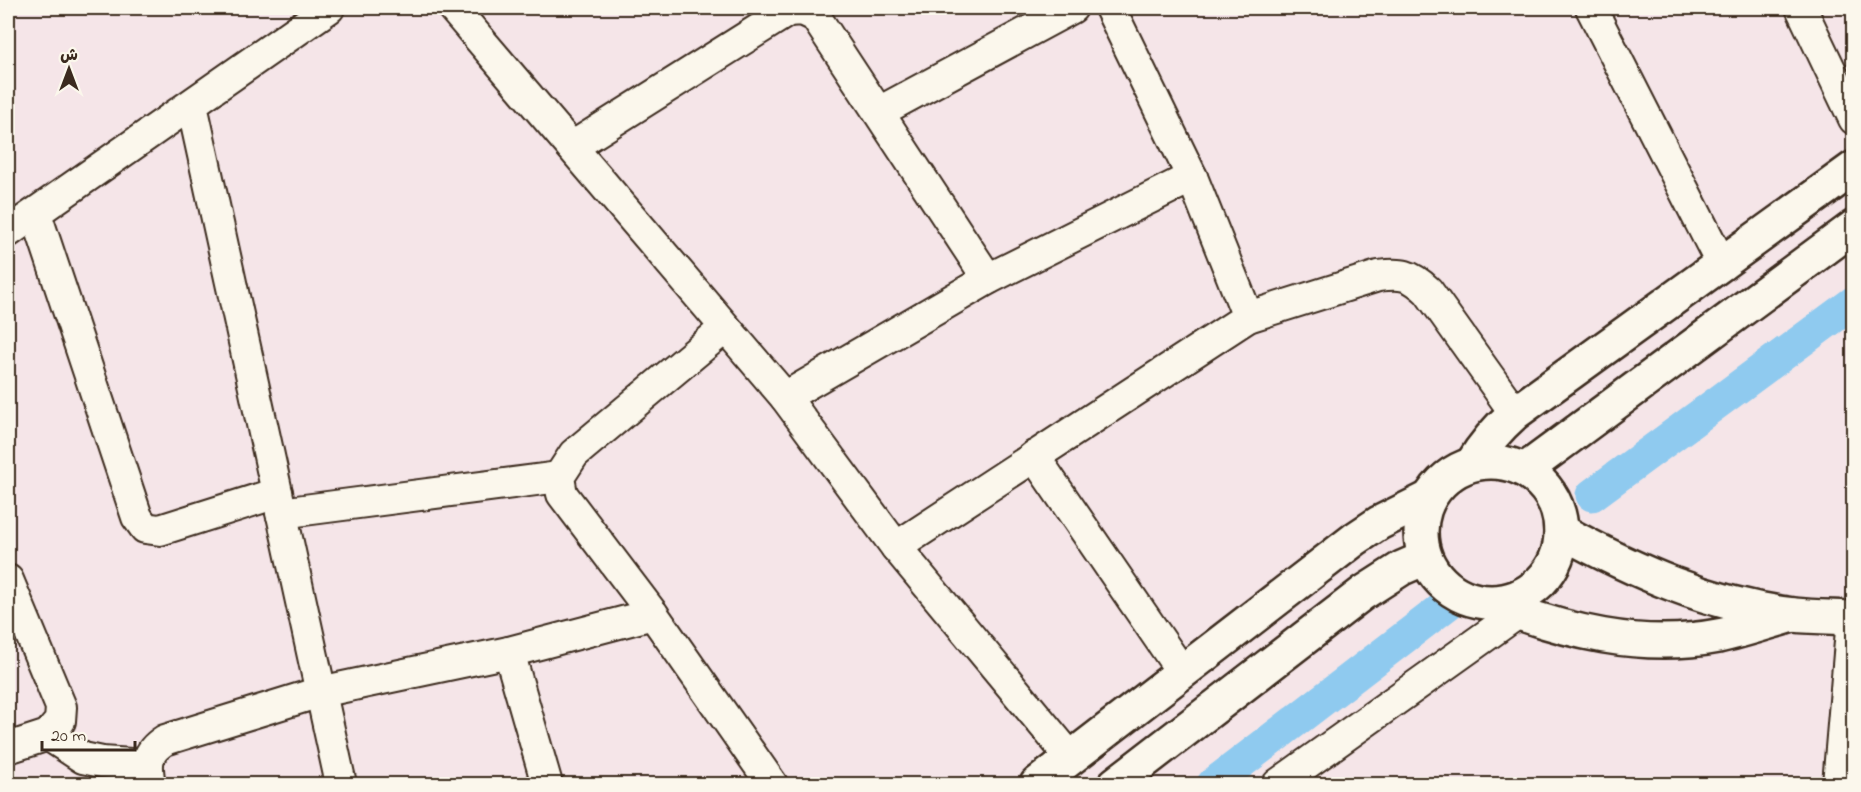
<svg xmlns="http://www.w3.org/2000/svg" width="1861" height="792" viewBox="0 0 1861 792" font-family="'Indie Flower','Playpen Sans Arabic',sans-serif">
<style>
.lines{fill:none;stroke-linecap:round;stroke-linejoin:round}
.canal{stroke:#8fcaef;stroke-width:33}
.minor-casing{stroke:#3b2a1e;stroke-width:34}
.tertiary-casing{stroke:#3b2a1e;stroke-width:38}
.minor{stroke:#fbf7ec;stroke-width:30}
.tertiary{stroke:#fbf7ec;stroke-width:33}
</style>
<rect width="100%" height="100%" fill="#f5e5e8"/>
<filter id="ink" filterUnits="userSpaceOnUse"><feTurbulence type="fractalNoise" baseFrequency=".0167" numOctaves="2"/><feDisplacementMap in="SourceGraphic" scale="12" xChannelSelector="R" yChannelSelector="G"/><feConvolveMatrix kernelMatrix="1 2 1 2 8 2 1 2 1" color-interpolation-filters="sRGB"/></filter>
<g filter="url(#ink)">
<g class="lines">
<!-- canal -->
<g class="canal">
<polyline points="1592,495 1854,302"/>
<polyline points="1213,784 1448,604"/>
</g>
<!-- minor casing -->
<g class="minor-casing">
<g id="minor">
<polyline points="453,8 785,397 896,547 1071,758"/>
<polyline points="1110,8 1192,177 1248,317"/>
<polyline points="1591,8 1722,265"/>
<polyline points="1801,8 1854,119"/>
<polyline points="192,105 341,784"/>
<polyline points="879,112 1072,8"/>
<polyline points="572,147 788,11 802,10 815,16 988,279"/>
<polyline points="36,214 137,517 145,528 160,530 277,493"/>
<polyline points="8,232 329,8"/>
<polyline points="725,328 574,454 559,477 562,494 653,614 772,784"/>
<polyline points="785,397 988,279 1192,177"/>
<polyline points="1034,456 1182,672"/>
<polyline points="281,513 559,477"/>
<path d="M 896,547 L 1248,317 L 1378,276 C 1402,273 1410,274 1428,291 L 1515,413"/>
<polyline points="8,580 61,707 60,721 48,735 8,748"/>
<polyline points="509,652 547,784"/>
<polyline points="48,735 83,758 102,762 146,765"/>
<path d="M 150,784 C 146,763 146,752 165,740 L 320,692 L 509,652 L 653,614"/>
<polyline points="1278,784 1518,613"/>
<polyline points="1838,784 1852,618"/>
</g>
</g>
<!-- tertiary casing -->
<g class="tertiary-casing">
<g id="tertiary">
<circle cx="1491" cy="532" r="70"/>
<path d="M 1472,464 C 1484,444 1497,429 1515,413 L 1854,168"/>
<polyline points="1525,470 1854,227"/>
<path d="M 1561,531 C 1634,571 1710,605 1794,615 C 1813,617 1834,617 1854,618"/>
<path d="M 1492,603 C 1563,631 1641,651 1718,636 C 1743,631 1768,622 1793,615"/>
<polyline points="1037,784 1355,539 1379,523 1429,498"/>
<polyline points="1115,784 1363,593 1402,568 1425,558"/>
</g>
</g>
<!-- minor -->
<use href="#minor" class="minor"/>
<!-- tertiary -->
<use href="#tertiary" class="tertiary"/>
</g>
</g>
<!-- margin -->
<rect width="1861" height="792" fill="none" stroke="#fbf7ec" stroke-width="30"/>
<rect x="15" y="15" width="1831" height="762" fill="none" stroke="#3b2a1e" stroke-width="2" filter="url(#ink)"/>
<!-- north arrow -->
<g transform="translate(69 69)" stroke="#fbf7ec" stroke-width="4.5" paint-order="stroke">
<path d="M0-4.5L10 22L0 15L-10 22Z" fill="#3b2a1e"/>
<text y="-9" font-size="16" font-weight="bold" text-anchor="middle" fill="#3b2a1e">ش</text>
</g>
<!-- scale -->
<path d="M42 741v9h93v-9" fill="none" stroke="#3b2a1e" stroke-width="3"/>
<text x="51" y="741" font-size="18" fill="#3b2a1e" stroke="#fbf7ec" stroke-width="4.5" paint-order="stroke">20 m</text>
</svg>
